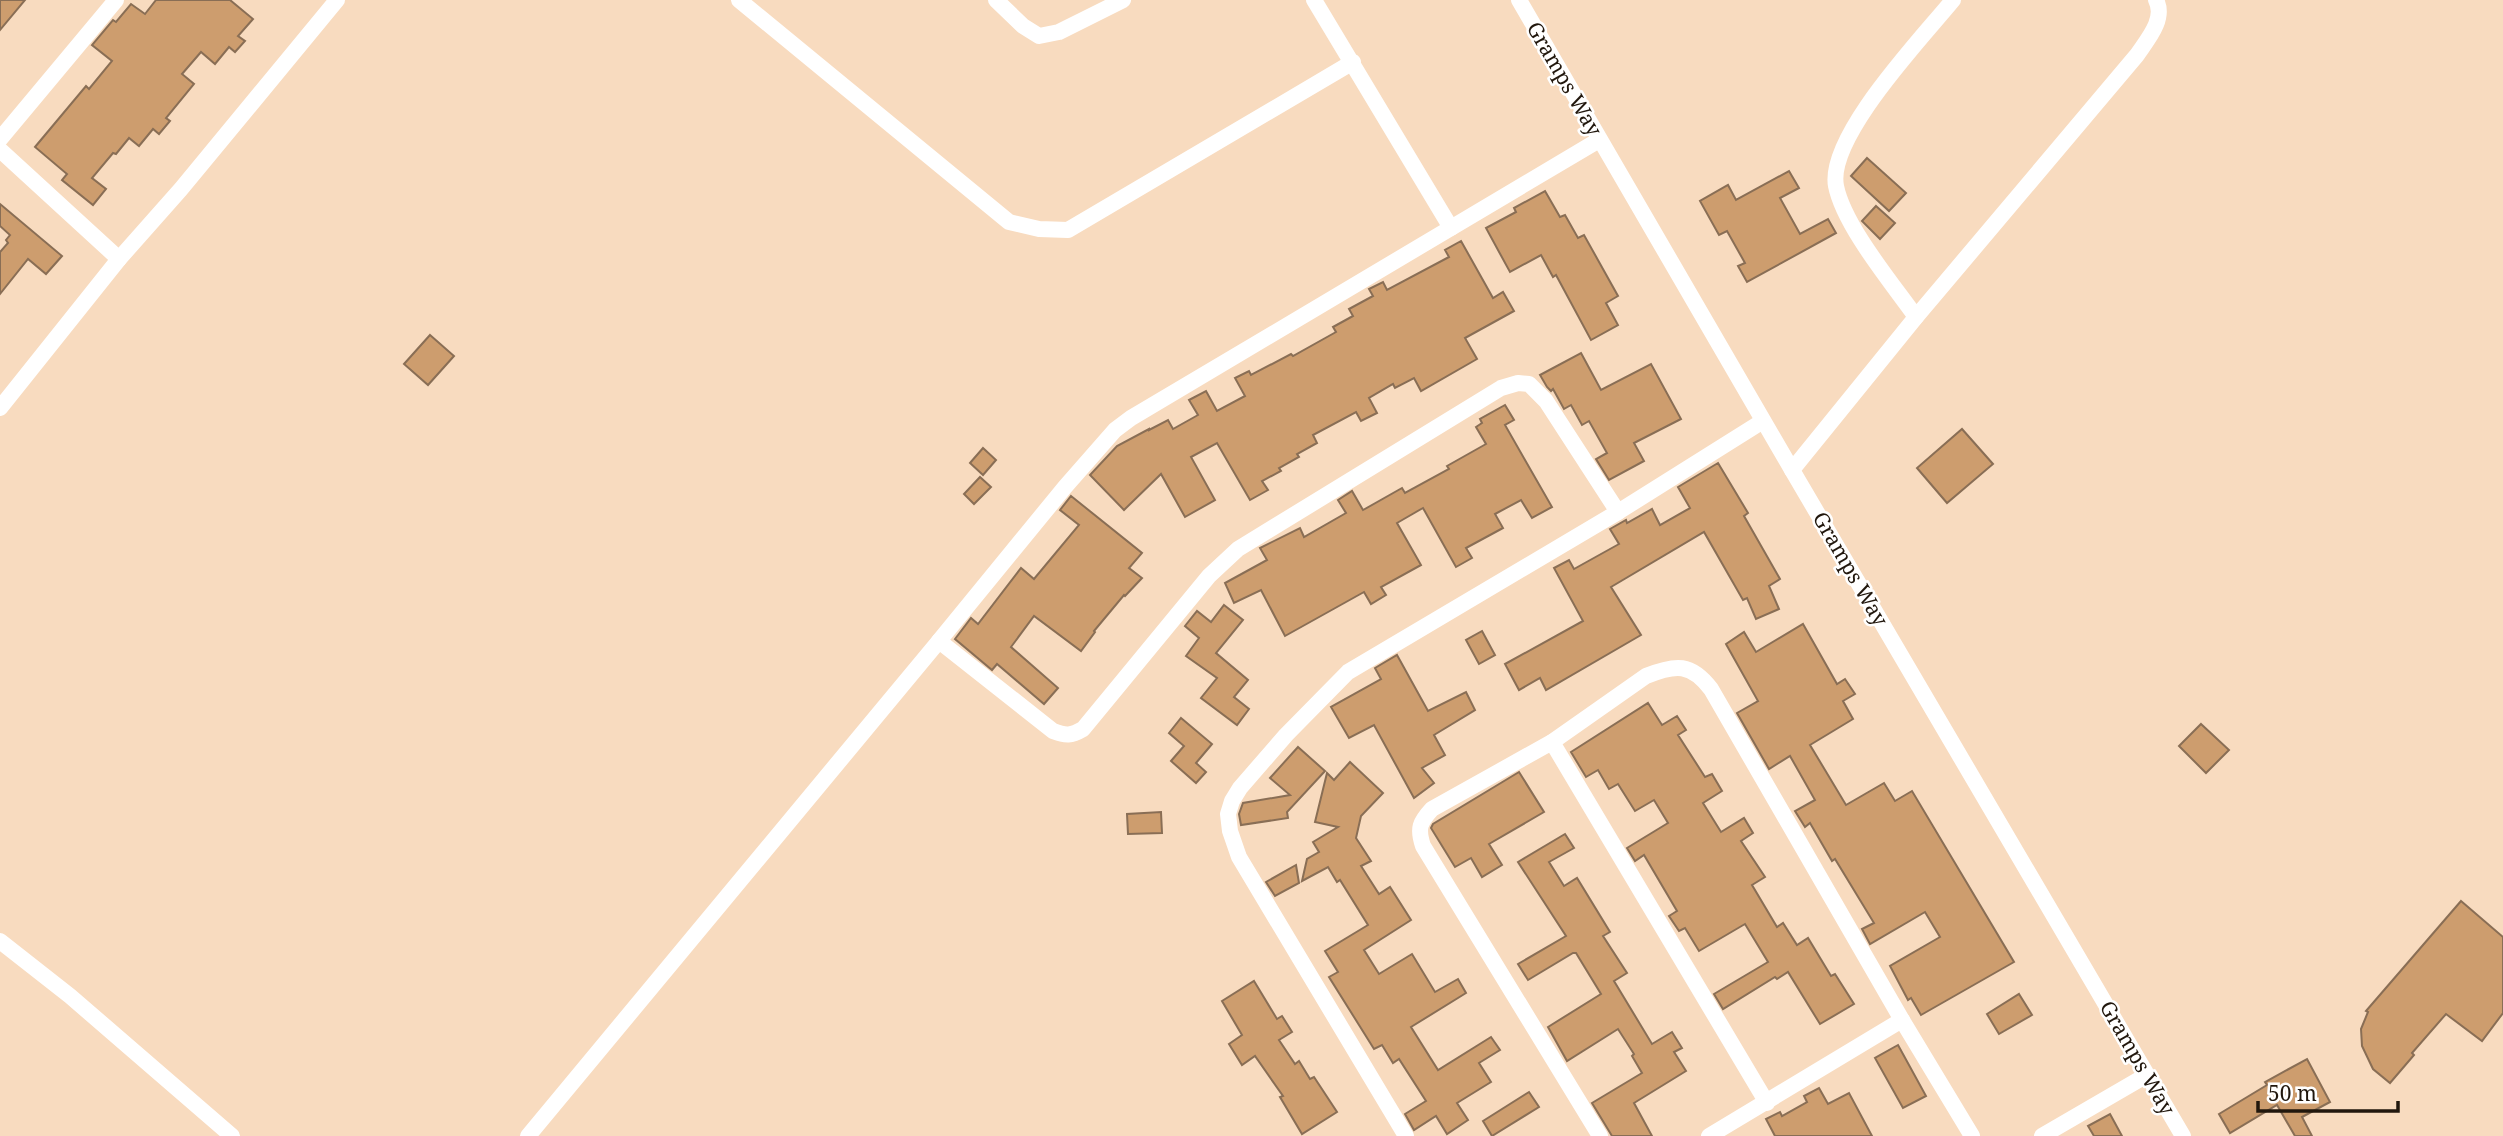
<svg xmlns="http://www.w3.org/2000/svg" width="2503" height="1136" viewBox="0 0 2503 1136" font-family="'Noto Serif',serif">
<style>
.building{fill:#cd9d6e;stroke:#896e55;stroke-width:2}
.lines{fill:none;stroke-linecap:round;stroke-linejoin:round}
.street{stroke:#fff;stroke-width:16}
.labels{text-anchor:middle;stroke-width:5;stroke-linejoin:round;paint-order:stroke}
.street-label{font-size:21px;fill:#21170d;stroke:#fff}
</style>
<rect width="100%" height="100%" fill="#f8dbbf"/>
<!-- building -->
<g class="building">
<polygon points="0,0 25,0 0,30"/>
<polygon points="156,0 230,0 253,19 238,36 245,41 235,52 229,47 215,64 201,52 182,74 194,84 166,118 170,121 159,134 153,129 139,146 129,138 116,154 113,153 92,178 106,189 93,205 62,180 67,174 35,147 86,86 89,89 112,61 92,45 113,20 116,22 131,4 145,14"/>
<polygon points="1867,158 1906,193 1889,211 1851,176"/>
<polygon points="1789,171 1799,188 1780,198 1800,234 1828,219 1836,233 1747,282 1738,266 1745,263 1727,231 1719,235 1700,201 1728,185 1736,200"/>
<polygon points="1545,191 1560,217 1565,215 1578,238 1584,235 1618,296 1606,303 1618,325 1591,340 1556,275 1553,277 1541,255 1510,272 1486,228 1516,212 1514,208"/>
<polygon points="0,204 62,256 46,274 28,259 0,294 0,252 8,243 6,240 10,235 0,226"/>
<polygon points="1876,206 1895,223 1880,239 1862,221"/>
<polygon points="1461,241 1493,298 1503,292 1514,311 1465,338 1477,359 1421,391 1414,378 1395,388 1393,384 1369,398 1377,413 1361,421 1356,412 1313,435 1317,443 1297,454 1299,457 1279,468 1281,471 1262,481 1268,490 1250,500 1217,443 1191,457 1215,500 1185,517 1161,474 1124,510 1090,475 1117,446 1149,429 1149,430 1168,420 1173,429 1198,415 1189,400 1206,391 1217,411 1245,396 1235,378 1249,371 1251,375 1291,354 1293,356 1336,332 1333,327 1353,316 1349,309 1373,296 1369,289 1383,282 1387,290 1449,257 1445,250"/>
<polygon points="430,335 454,356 428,385 404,364"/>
<polygon points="1581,353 1601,390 1651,364 1681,419 1634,443 1644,461 1609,480 1596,459 1607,453 1589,421 1582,425 1571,405 1564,409 1553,389 1551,391 1547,387 1540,375"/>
<polygon points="1505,405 1514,420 1505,425 1552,507 1532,518 1521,500 1495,514 1503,528 1466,548 1472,558 1456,567 1423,508 1397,523 1421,565 1381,587 1386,595 1371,604 1364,592 1285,636 1261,590 1234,603 1225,583 1267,560 1260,548 1300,528 1304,537 1346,513 1338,500 1352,491 1363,510 1402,488 1405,493 1449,469 1447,466 1486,444 1476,427 1482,423 1480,419"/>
<polygon points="1962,429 1993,464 1947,503 1917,468"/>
<polygon points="983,448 996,460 983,475 970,463"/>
<polygon points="1718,463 1748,513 1744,516 1780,579 1769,586 1779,609 1756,619 1747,598 1743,600 1704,532 1611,587 1641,635 1546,690 1540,678 1519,690 1505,664 1583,621 1554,568 1569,560 1574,569 1619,544 1610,529 1626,520 1627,523 1652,509 1660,525 1690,508 1678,487"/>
<polygon points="980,477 991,487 974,504 964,494"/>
<polygon points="1071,496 1142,553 1129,568 1142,578 1125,596 1124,595 1094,631 1095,632 1081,651 1034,616 1011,647 1058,688 1044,704 997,664 992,670 955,639 971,618 978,624 1021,568 1034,579 1079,525 1060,510"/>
<polygon points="1224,605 1243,620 1216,653 1248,680 1234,697 1249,709 1237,725 1201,698 1217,678 1186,656 1199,638 1185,626 1197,611 1211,622"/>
<polygon points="1803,624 1837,684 1845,679 1855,694 1843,701 1853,719 1810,745 1846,805 1884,783 1895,801 1912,791 2014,962 1921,1015 1911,998 1908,1000 1890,966 1940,937 1925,912 1870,944 1862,929 1874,923 1835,859 1832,861 1810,823 1805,827 1795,811 1815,800 1790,756 1769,769 1737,713 1758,701 1726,644 1744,632 1756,652"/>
<polygon points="1482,631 1495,655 1479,664 1466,640"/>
<polygon points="1397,655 1428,711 1466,692 1475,710 1434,735 1445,755 1422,768 1434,783 1414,798 1374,725 1349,738 1331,707 1381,679 1375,668"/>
<polygon points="1648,703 1662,725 1677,716 1686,730 1678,735 1705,777 1712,774 1722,791 1703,803 1721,832 1744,818 1753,833 1741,841 1765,877 1752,885 1777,927 1783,923 1797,945 1808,938 1831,976 1835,974 1854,1004 1820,1024 1788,972 1777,979 1775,977 1723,1009 1714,994 1768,962 1745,924 1699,951 1685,928 1679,931 1669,916 1677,911 1644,855 1635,861 1627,848 1668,823 1654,800 1635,811 1618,784 1609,789 1598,770 1586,777 1571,752"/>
<polygon points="1181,718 1212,744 1196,763 1206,772 1196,783 1171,761 1184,746 1169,733"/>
<polygon points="2201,724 2229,750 2206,773 2179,746"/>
<polygon points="1298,747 1325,771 1287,812 1288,818 1241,825 1239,814 1243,803 1290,795 1270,778"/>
<polygon points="1350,762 1383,793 1361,816 1356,838 1371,861 1361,866 1379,894 1390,887 1411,920 1364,950 1379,974 1412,954 1435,992 1458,979 1466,993 1411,1027 1438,1070 1491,1037 1500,1050 1479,1063 1491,1082 1457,1103 1468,1120 1447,1134 1436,1116 1414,1130 1405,1114 1426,1101 1399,1059 1393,1063 1382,1045 1374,1049 1329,977 1338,972 1325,951 1368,925 1340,880 1337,882 1328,867 1302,881 1307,859 1319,852 1313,842 1338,827 1315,822 1327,773 1334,780"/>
<polygon points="1519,772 1544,812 1489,844 1502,865 1482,877 1471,858 1455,867 1431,828 1433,824"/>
<polygon points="1161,812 1162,833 1128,834 1127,814"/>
<polygon points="1565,834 1574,848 1549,862 1564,886 1577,878 1610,932 1603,936 1627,973 1614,981 1652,1044 1672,1032 1682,1048 1674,1052 1686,1071 1634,1103 1652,1136 1612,1136 1592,1103 1642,1073 1632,1056 1634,1054 1618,1029 1567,1061 1548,1027 1601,994 1576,953 1573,953 1528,980 1518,964 1566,936 1518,862"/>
<polygon points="1296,865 1299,883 1275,896 1266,882"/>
<polygon points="2461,901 2503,937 2503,1013 2482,1041 2446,1014 2412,1053 2414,1055 2390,1083 2373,1069 2362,1046 2361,1029 2368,1012 2366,1011"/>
<polygon points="1254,981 1277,1019 1282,1016 1292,1032 1279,1040 1295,1064 1299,1061 1310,1079 1314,1077 1337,1112 1302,1134 1280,1097 1283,1096 1255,1056 1242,1065 1229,1044 1242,1035 1222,1001"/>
<polygon points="2019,994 2032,1015 1999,1034 1987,1014"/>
<polygon points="1898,1045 1926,1096 1903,1108 1875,1058"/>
<polygon points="2307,1059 2330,1102 2302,1117 2312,1136 2295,1136 2277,1105 2230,1133 2219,1114 2267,1085 2265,1082"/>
<polygon points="1819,1088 1828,1104 1849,1093 1872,1136 1775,1136 1766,1119 1780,1112 1782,1116 1807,1102 1804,1096"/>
<polygon points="1529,1092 1539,1107 1492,1136 1483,1121"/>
<polygon points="2110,1114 2122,1136 2094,1136 2088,1126"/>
</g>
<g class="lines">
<!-- street -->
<g class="street">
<polyline points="739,0 1009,222 1039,229 1068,230 1353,62"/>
<polyline points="996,0 1023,26 1039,36 1059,32 1123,0"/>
<polyline points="1314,0 1451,228"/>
<polyline points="1519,0 1792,470 2183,1136"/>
<polyline points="0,139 116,0"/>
<path d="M 1599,140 L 1131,418 L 1115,430 L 1065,487 L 939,641 L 1053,731 C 1066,736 1071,736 1083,729 L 1209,576 L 1238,549 L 1501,388 L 1518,383 L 1529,384 L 1546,401 L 1618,512"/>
<polyline points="0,150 119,259"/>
<path d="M 1916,317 C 1892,283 1844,226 1836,186 C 1827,137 1922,38 1953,0"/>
<polyline points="0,408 119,259 181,189 337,0"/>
<path d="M 1792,470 L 1916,317 L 2137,55 C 2147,40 2166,19 2156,0"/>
<polyline points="1552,742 1767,1103"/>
<polyline points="0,941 70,996 232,1136"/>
<polyline points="528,1136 939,641"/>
<polyline points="1406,1136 1239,857 1230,831 1228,814 1232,801 1240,788 1286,735 1348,672 1618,512 1763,421"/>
<path d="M 1600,1136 L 1423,846 C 1417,828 1420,822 1432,809 L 1552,742 L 1646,676 C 1676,664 1691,663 1711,689 L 1902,1020"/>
<polyline points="1709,1136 1902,1020 1972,1136"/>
<polyline points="2042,1136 2147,1075"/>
</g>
</g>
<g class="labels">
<!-- street labels -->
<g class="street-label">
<text transform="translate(1564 79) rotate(60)" y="7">Gramps Way</text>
<text transform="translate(1850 569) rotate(60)" y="7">Gramps Way</text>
<text transform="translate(2137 1058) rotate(60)" y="7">Gramps Way</text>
</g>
</g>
<!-- scale -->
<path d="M2258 1101v10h140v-10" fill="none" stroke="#21170d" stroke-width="3.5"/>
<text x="2268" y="1101" font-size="21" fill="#21170d" stroke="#ffffff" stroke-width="5" paint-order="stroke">50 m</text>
</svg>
